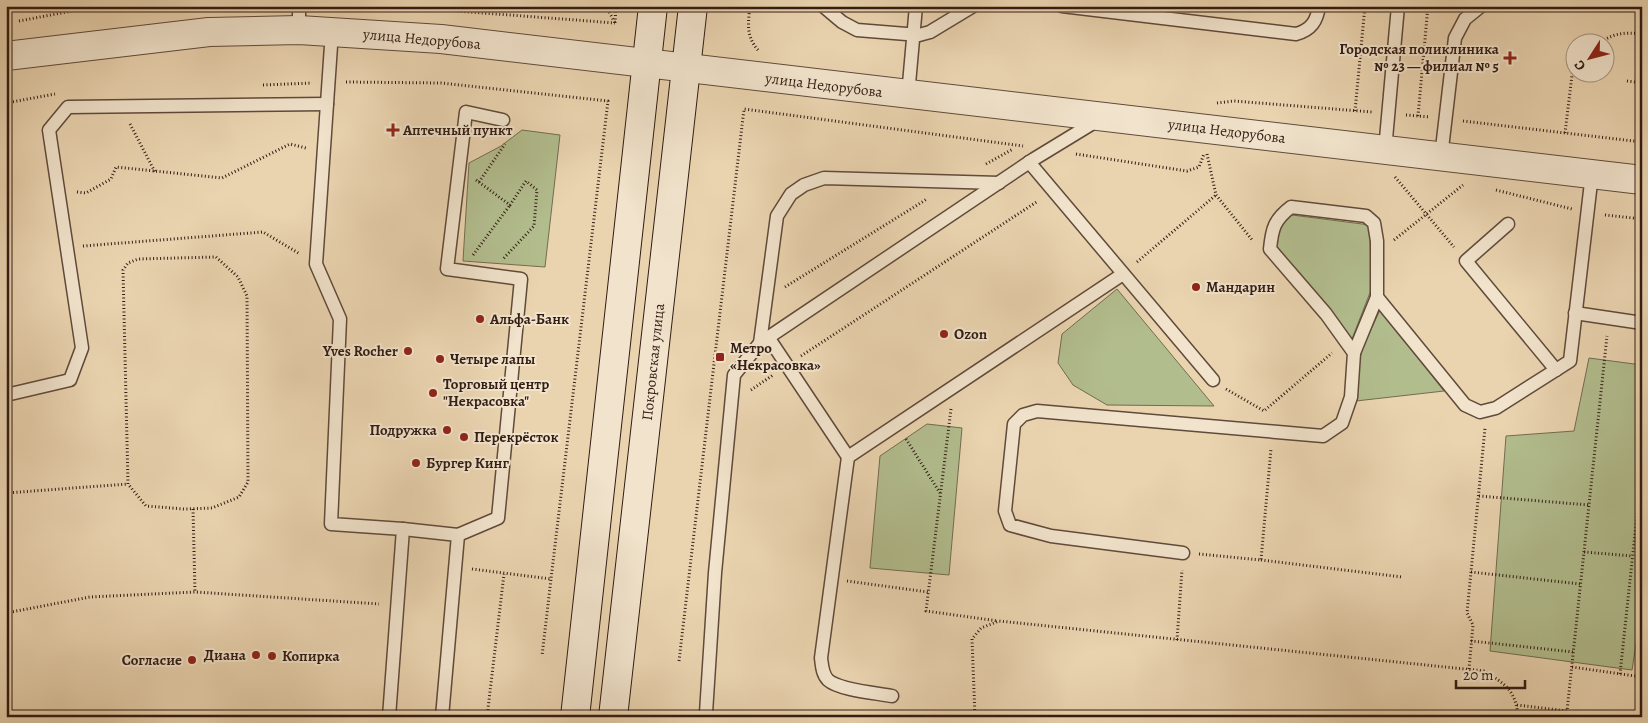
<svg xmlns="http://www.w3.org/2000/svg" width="1648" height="723" viewBox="0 0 1648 723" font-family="Alegreya,serif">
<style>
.green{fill:#b2bd8e;stroke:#726c50}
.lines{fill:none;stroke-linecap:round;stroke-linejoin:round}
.service-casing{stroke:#604a3a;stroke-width:15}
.tertiary-casing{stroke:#604a3a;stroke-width:30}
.secondary-casing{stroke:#321c13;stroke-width:30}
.path{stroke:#321c13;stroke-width:3;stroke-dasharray:1 2.5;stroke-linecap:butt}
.service{stroke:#f1e3cc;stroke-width:12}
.tertiary{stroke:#f1e3cc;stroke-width:28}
.secondary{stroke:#f1e3cc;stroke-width:28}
.poi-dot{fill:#8f2418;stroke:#f1e3cc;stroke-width:2}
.labels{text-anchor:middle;stroke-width:4;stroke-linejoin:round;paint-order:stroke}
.street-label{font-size:15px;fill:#321c13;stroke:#f1e3cc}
.poi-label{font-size:15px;font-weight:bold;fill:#321c13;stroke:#f1e3cc;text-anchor:start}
</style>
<rect width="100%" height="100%" fill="#ead4b0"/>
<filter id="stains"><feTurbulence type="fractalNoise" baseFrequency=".004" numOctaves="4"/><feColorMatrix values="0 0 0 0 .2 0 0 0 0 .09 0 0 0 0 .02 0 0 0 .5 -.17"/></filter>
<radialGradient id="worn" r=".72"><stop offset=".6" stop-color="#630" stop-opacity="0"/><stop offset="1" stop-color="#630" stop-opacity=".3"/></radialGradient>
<!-- green -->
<g class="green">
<polygon points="522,130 560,135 545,267 463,261 469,163 501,146"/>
<polygon points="1292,215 1370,225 1371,290 1352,339 1276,248 1278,228"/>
<polygon points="1117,289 1214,406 1107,405 1073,385 1058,363 1062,334"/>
<polygon points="1380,310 1444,391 1356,401 1360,353"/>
<polygon points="1589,358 1642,365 1642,605 1632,670 1490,651 1506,436 1574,431"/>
<polygon points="927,424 962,428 949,575 870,568 880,456"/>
</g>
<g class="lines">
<!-- service casing -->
<g class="service-casing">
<g id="service">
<polyline points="6,6 8,6"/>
<polyline points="299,6 299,30"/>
<polyline points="823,6 842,22 857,30 919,35 930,32 973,6"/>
<path d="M 1062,6 L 1296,34 C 1311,30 1317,21 1319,6"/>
<polyline points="332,31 316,264 340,319 331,524 403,529 389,717"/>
<polyline points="908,95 916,6"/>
<polyline points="1385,150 1398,6"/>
<polyline points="1441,157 1455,38 1465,19 1481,6"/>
<polyline points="1029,162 1213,380"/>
<polyline points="1508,224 1466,261 1556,370"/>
<polyline points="1575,313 1642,323"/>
<path d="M 768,337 L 848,457 L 821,658 C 822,665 822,674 828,680 C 839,690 876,693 892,696"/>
<polyline points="760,343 777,216 791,194 804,185 824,178 999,183"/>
<polyline points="1354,353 1377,297"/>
<polyline points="6,395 70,380 82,348 49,130 68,107 327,104"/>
<polyline points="848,457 1123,274"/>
<polyline points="403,529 458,535 498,518 521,279 447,269 466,112 503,120"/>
<path d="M 1183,553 L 1051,536 L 1010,525 L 1005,511 L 1014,424 L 1023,415 L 1037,411 L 1323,436 L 1342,423 L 1351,397 L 1354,353 L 1326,314 L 1270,249 C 1272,229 1274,220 1291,207 L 1366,216 L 1374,223 L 1377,241 L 1377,297 L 1465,405 L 1480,412 L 1496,408 L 1570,361 L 1592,174"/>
<polyline points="442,717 458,535"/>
<polyline points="709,717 706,713 715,573 734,375 760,343 1034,159 1098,120"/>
</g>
</g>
<!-- tertiary casing -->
<g class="tertiary-casing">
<polyline id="tertiary" points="6,56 209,32 299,30 441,39 1642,180"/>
</g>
<!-- secondary casing -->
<g class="secondary-casing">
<g id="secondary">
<polyline points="575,717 653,6"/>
<polyline points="613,717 693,6"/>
</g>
</g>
<!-- path -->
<g class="path">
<polyline points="391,6 615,23"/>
<polyline points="606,6 615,23"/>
<path d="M 750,6 C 748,24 746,36 758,50"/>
<polyline points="19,21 98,6"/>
<polyline points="615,23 616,6"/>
<path d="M 1601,42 C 1614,33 1626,32 1642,34"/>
<polyline points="1627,81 1642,83"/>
<polyline points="346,82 441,83 608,101 551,579"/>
<polyline points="263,85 312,83"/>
<polyline points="6,103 55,94"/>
<polyline points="1217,103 1234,101 1372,112"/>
<polyline points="1355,111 1365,6"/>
<polyline points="1406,115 1430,117"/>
<polyline points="1418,116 1428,6"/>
<polyline points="1463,121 1642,142"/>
<polyline points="130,124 155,172"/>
<polyline points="1565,133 1572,75 1576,64"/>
<polyline points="1076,154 1187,171 1199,167 1204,154"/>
<polyline points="1207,154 1216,195 1253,241"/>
<polyline points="986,164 1013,149"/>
<polyline points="1395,177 1454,247"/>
<polyline points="476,180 510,205 526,181 537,190 534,226 503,259"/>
<polyline points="479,182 505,144"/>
<polyline points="1496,190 1572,209"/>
<polyline points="77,192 86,193 111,179 116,167 222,178 290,144 306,148"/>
<polyline points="1605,215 1642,219"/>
<polyline points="1394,240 1463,185"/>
<polyline points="83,246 263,232 300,254"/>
<polyline points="473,255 510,205"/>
<polygon points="216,257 238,277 247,296 248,482 239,497 212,508 184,509 146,506 128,484 123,270 128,263 138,259"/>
<polyline points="1137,262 1216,195"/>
<polyline points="785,287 927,199"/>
<polyline points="801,356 1038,201"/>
<polyline points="1226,389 1264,411 1332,353"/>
<polyline points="751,390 773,375"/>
<polyline points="951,409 926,611 998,621"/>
<polyline points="906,439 940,493"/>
<polyline points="6,493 128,484"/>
<polyline points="1479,496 1589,505"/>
<polyline points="193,509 195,592"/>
<polyline points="1584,552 1632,556"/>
<polyline points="1199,554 1261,560 1271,449"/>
<polyline points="1261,560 1402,577"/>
<polyline points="472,569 551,579 542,656"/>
<polyline points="1471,572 1580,584"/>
<polyline points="847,581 928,592"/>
<polyline points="6,613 90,597 195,592 379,604"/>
<polyline points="1177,640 1182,570"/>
<polyline points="1471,641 1573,652"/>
<polyline points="679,661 744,109 1023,146"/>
<polyline points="1572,667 1642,677"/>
<polyline points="1469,669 1473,625 1467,613 1485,428"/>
<polyline points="1620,674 1642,468"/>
<polyline points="1517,705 1567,711 1607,336"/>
<polyline points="898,714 929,717"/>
<polyline points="487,717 504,574"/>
<path d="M 975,717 L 972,639 L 981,628 L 999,621 L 1484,671 C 1505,684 1516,690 1518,717"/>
</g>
<!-- service -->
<use href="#service" class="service"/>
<!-- tertiary -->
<use href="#tertiary" class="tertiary"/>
<!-- secondary -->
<use href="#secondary" class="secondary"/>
</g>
<!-- markers -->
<g class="poi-dot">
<path d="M1507.5 50.5h5v5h5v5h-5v5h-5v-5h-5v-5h5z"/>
<path d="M390.5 122.5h5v5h5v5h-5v5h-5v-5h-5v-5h5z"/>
<circle cx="1196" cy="287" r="5"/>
<circle cx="480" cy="319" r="5"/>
<circle cx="944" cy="334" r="5"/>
<circle cx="408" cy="351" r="5"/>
<rect x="715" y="352" width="10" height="10" rx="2.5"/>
<circle cx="440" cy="359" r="5"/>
<circle cx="433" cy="393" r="5"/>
<circle cx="447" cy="430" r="5"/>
<circle cx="464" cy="437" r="5"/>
<circle cx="416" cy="463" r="5"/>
<circle cx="256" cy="655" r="5"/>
<circle cx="272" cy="656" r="5"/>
<circle cx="192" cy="660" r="5"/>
</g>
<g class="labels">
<!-- street labels -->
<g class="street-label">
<text transform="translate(422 39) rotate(5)" y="5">улица Недорубова</text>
<text transform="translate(824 85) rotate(7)" y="5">улица Недорубова</text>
<text transform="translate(1227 131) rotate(7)" y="5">улица Недорубова</text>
<text transform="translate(653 362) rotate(-84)" y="5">Покровская улица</text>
</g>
<!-- poi labels -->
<g class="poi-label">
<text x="1499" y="54" text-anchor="end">Городская поликлиника<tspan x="1499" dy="17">№ 23 — филиал № 5</tspan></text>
<text x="403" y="135">Аптечный пункт</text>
<text x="1206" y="292">Мандарин</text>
<text x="490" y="324">Альфа-Банк</text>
<text x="954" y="339">Ozon</text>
<text x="730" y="353">Метро<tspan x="730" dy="17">«Некрасовка»</tspan></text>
<text x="398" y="356" text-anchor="end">Yves Rocher</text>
<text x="450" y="364">Четыре лапы</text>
<text x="443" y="389">Торговый центр<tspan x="443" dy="17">"Некрасовка"</tspan></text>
<text x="437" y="435" text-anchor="end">Подружка</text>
<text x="474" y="442">Перекрёсток</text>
<text x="426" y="468">Бургер Кинг</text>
<text x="246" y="660" text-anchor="end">Диана</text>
<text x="282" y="661">Копирка</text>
<text x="182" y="665" text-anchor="end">Согласие</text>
</g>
</g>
<!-- margin -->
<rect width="1648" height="723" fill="none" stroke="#ead4b0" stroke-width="25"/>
<rect x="8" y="8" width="1633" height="708" fill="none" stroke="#321c13" stroke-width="2.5"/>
<rect x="12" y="12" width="1623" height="698" fill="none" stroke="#321c13"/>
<!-- north arrow -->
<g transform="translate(1590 58) rotate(234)"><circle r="24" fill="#f1e3cc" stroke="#a59382"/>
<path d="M0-4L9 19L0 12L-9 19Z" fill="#8f2418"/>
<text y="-8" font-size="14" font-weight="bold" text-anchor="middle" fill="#321c13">С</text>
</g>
<!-- scale -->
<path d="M1456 680v8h69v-8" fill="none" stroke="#321c13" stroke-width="2.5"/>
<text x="1463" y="680" font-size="15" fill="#321c13" stroke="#f1e3cc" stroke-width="4" paint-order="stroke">20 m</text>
<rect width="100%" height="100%" filter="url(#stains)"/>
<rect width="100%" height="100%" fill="url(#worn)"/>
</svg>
